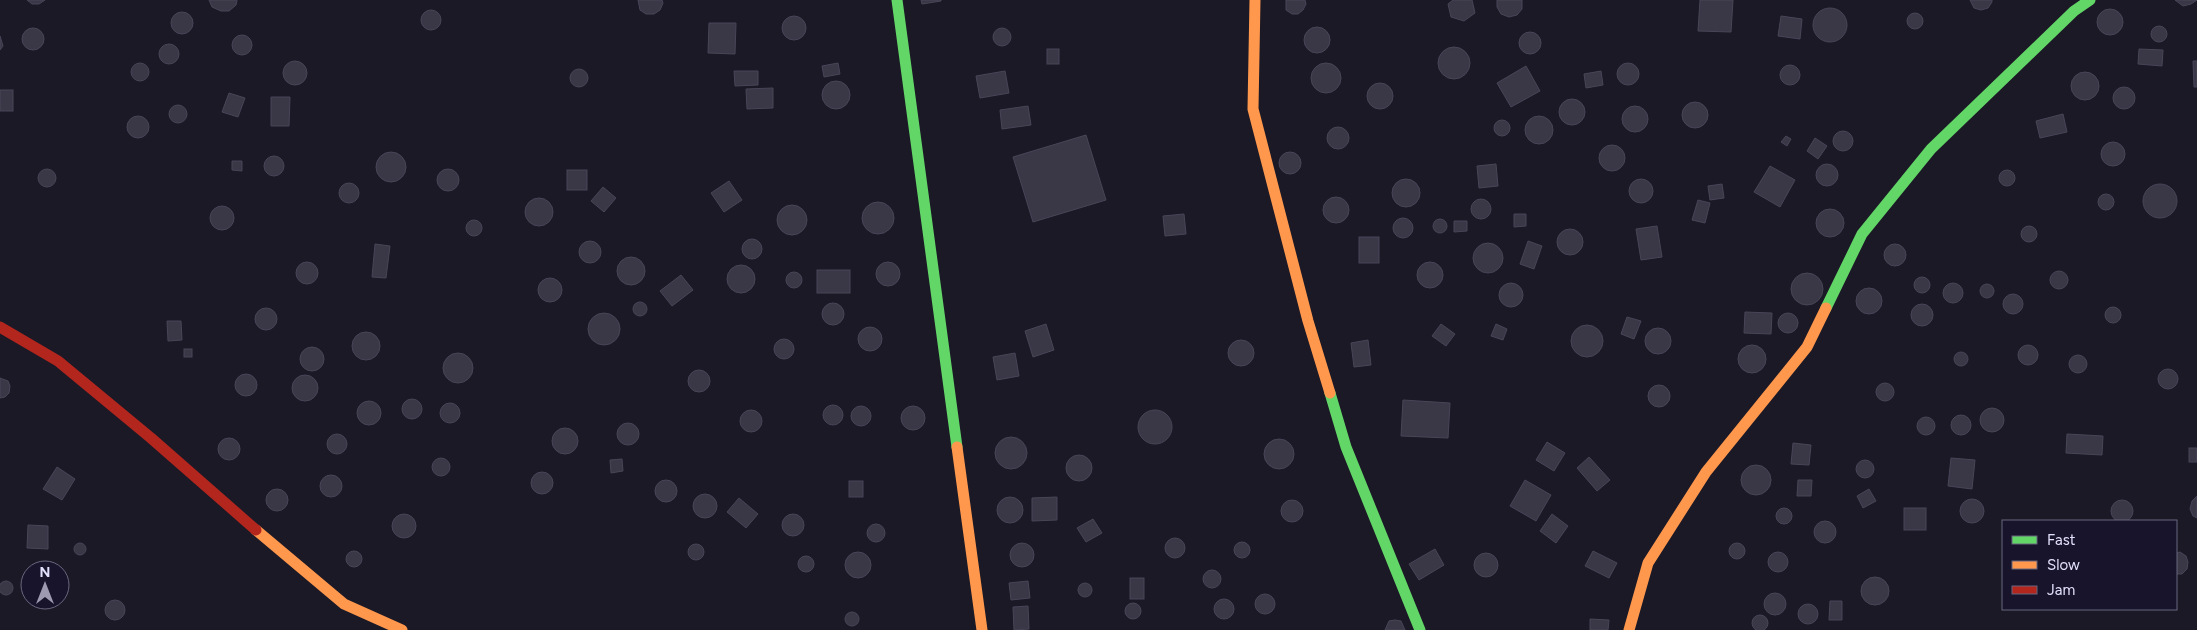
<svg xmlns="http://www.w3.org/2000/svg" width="2197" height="630" viewBox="0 0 2197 630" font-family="Figtree,sans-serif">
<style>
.building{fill:#3a3847;stroke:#484558}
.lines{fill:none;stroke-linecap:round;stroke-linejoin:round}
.fast{stroke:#63d668;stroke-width:11}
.slow{stroke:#ff974d;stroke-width:11}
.jam{stroke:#b3261e;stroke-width:11}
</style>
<rect width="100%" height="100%" fill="#1b1926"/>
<!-- building -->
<g class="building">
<polygon points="27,0 45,0 39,4 32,4"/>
<polygon points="209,0 237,0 236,5 229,11 221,11 212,7"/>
<polygon points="638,0 662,0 663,3 660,10 654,14 646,14 640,10"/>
<polygon points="921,0 941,0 941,1 922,4"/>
<polygon points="1286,0 1305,0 1306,4 1303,10 1298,14 1292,14 1286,10"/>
<polygon points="1453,0 1472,0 1475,13 1464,21 1451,17 1448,4"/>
<polygon points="1497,0 1522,0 1522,9 1517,15 1509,17 1501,14 1497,7"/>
<polygon points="1700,0 1733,0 1731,32 1698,31"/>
<polygon points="1970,0 1992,0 1992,2 1988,8 1981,10 1974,8"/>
<polygon points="2175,0 2197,0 2191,4 2183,6"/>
<circle cx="1830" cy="25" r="17"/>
<circle cx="2110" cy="22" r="13"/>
<circle cx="431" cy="20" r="10"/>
<circle cx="182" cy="23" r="11"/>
<circle cx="1915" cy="21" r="8"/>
<polygon points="1781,16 1802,19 1800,39 1778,36"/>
<circle cx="794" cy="28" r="12"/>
<polygon points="709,23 736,23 735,54 708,53"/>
<circle cx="2159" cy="34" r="8"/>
<circle cx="1317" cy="40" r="13"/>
<circle cx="1002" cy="37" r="9"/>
<circle cx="33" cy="39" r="11"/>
<circle cx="1530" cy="43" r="11"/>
<circle cx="242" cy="45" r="10"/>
<polygon points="0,36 3,46 0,50"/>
<circle cx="169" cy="54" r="10"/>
<circle cx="1454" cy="63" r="16"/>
<rect x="1047" y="49" width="12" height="15"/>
<polygon points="2139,49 2163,50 2162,66 2138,64"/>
<polygon points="2193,61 2197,61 2197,87 2194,87"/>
<circle cx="295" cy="73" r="12"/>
<circle cx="140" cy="72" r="9"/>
<circle cx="1628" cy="74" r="11"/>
<polygon points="838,63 840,74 824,77 822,66"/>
<circle cx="1326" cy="78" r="15"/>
<circle cx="1790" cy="75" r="10"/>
<polygon points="1526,66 1540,91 1511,107 1497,83"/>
<circle cx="579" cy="78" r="9"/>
<polygon points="734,71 758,71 758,85 735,86"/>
<polygon points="1005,71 1009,93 980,98 976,76"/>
<polygon points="1601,71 1603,85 1586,88 1584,74"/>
<circle cx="2085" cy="86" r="14"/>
<circle cx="836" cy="95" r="14"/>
<circle cx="1380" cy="96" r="13"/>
<circle cx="2124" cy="98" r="11"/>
<polygon points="773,88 773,108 747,109 746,89"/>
<rect x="0" y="90" width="13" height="21"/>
<polygon points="229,93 245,98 238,117 222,112"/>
<polygon points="271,97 290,97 289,126 271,126"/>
<circle cx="1572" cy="112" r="13"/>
<circle cx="1695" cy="115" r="13"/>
<circle cx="178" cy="114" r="9"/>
<circle cx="1635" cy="119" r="13"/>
<polygon points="1028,106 1031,125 1002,129 1000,110"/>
<polygon points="2063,114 2067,132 2040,138 2036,121"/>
<circle cx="138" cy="127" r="11"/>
<circle cx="1539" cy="130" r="14"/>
<circle cx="1502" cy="128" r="8"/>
<circle cx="1338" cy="138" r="11"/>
<circle cx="1843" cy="141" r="10"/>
<polygon points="1086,135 1106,200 1033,222 1013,157"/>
<polygon points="1786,136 1791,139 1787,146 1781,142"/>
<polygon points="1815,138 1827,146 1818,159 1807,151"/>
<circle cx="2113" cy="154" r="12"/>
<circle cx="1612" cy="158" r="13"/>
<circle cx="391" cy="167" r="15"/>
<circle cx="1290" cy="163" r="11"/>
<circle cx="274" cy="166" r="10"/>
<polygon points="232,161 242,161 242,171 232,170"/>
<circle cx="1827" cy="175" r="11"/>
<polygon points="1496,164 1498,186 1479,188 1477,166"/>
<polygon points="1770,166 1795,180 1780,207 1754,192"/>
<circle cx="47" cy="178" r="9"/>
<circle cx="448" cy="180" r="11"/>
<rect x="567" y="170" width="20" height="20"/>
<circle cx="2007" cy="178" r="8"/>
<circle cx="1406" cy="193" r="14"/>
<circle cx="1641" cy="191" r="12"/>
<polygon points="729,181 742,200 724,212 711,193"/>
<circle cx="349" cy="193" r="10"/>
<polygon points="1722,184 1724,198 1710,200 1708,186"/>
<circle cx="2160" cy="201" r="17"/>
<polygon points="603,187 616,198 604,212 591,201"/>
<circle cx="2106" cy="202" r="8"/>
<circle cx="1336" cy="210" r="13"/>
<circle cx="539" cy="212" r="14"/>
<circle cx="1481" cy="209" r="10"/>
<polygon points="1698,200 1710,203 1705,223 1692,220"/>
<circle cx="878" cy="218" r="16"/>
<circle cx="792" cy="220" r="15"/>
<circle cx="222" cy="218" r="12"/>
<circle cx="1830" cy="223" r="14"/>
<polygon points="1184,214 1186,234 1165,236 1163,216"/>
<polygon points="1514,214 1526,214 1526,226 1514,227"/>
<circle cx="1403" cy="228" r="10"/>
<circle cx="1440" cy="226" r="7"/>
<circle cx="474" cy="228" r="8"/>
<polygon points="1454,221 1467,221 1467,231 1454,232"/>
<circle cx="2029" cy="234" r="8"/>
<polygon points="1657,226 1662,257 1641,260 1636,229"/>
<circle cx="1570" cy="242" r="13"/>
<rect x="1359" y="237" width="20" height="26"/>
<circle cx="752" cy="249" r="10"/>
<polygon points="1528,241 1542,246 1534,269 1520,264"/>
<circle cx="590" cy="252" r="11"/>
<circle cx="1488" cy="258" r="15"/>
<circle cx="1895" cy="255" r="11"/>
<polygon points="375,244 390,246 386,278 372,277"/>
<circle cx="631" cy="271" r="14"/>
<circle cx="1430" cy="275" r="13"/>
<circle cx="888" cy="274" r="12"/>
<circle cx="307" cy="273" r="11"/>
<circle cx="741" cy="279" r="14"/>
<rect x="817" y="270" width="33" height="23"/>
<circle cx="2059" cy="280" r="9"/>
<circle cx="794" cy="280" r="8"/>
<circle cx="1807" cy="289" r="16"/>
<polygon points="681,275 693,290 672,306 660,291"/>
<circle cx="1922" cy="285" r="8"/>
<circle cx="550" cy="290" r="12"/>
<circle cx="1511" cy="295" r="12"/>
<circle cx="1953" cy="293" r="10"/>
<circle cx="1987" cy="291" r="7"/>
<circle cx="1869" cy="301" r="13"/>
<circle cx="2013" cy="304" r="10"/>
<circle cx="640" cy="309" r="7"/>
<circle cx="833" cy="314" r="11"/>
<circle cx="1922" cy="315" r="11"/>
<circle cx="2113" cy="315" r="8"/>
<circle cx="266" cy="319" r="11"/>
<polygon points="1745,312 1772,313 1771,334 1744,333"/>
<circle cx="1788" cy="323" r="10"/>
<circle cx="604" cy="329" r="16"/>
<polygon points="1627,317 1641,321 1634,339 1621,334"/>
<polygon points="167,321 181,321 182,340 168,341"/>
<polygon points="1046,324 1054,350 1033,357 1025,331"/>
<polygon points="1441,324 1455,334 1446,346 1432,336"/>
<polygon points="1496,324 1507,329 1503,340 1491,336"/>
<circle cx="1587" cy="341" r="16"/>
<circle cx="870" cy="339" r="12"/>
<circle cx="1658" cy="341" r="13"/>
<circle cx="366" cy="346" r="14"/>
<circle cx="784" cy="349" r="10"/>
<polygon points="1368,340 1371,365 1354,367 1351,343"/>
<circle cx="1241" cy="353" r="13"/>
<circle cx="2028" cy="355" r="10"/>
<circle cx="1752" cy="359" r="14"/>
<circle cx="312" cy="359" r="12"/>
<rect x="184" y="349" width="8" height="8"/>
<circle cx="1961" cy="359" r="7"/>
<polygon points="1015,353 1019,376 997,380 993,357"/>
<circle cx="458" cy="368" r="15"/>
<circle cx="2078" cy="364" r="9"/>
<circle cx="2168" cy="379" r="10"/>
<circle cx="699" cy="381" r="11"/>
<circle cx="246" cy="385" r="11"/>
<circle cx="305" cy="388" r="13"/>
<polygon points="0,378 8,381 10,386 9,393 5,397 0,398"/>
<circle cx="1885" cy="392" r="9"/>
<circle cx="1659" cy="396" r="11"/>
<circle cx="412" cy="409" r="10"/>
<polygon points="1403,400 1450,403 1448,438 1401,436"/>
<circle cx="369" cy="413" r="12"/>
<circle cx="450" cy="413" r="10"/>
<circle cx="833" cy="415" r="10"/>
<circle cx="913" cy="418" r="12"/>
<circle cx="861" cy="416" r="10"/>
<circle cx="1992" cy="420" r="12"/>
<circle cx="1155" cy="427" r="17"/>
<circle cx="751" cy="421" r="11"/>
<circle cx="1961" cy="425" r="10"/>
<circle cx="1926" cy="426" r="9"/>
<circle cx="628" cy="434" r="11"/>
<circle cx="565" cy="441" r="13"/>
<polygon points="2067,434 2103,436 2102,455 2066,453"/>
<circle cx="337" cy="444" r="10"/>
<circle cx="1011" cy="453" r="16"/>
<circle cx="229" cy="449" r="11"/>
<circle cx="1279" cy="454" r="15"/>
<polygon points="1547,442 1565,453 1554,471 1536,460"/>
<polygon points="1793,443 1811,445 1809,465 1791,464"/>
<rect x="2189" y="448" width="8" height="14"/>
<circle cx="1079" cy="468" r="13"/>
<polygon points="1589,457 1610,480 1597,491 1577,468"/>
<polygon points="1951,458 1975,460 1972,489 1948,486"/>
<circle cx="441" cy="467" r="9"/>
<polygon points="622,459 623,471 611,473 610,460"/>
<circle cx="1865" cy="469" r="9"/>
<circle cx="1756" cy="480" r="15"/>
<polygon points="57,467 75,479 62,500 43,489"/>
<circle cx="542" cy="483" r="11"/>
<circle cx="331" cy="486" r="11"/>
<circle cx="666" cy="491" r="11"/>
<polygon points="1525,480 1551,495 1536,521 1510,506"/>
<polygon points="1798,480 1812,480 1811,496 1797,496"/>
<rect x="849" y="481" width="14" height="16"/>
<polygon points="1869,489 1876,501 1863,508 1857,496"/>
<circle cx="277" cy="500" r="11"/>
<circle cx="705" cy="506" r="12"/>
<polygon points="2197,496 2197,518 2193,516 2190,509 2192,501"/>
<polygon points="1057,497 1057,520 1032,521 1032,498"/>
<circle cx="1010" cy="510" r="13"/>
<polygon points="739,498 758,514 746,528 727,512"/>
<circle cx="1972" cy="511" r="12"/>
<circle cx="2122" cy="511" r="11"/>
<circle cx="1292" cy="511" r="11"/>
<circle cx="1784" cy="516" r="8"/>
<rect x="1904" y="508" width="22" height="22"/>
<circle cx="404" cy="526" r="12"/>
<polygon points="1552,514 1568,526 1556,543 1540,531"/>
<circle cx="793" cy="525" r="11"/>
<polygon points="1093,519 1102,533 1086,542 1077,528"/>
<circle cx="1825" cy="532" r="11"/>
<circle cx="876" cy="533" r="9"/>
<polygon points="28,525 48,526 48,549 27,548"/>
<circle cx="1175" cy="548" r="10"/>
<circle cx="1242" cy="550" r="8"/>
<circle cx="1737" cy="551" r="8"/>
<circle cx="80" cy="549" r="6"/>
<circle cx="1022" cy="555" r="12"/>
<circle cx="696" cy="552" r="8"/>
<polygon points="1435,549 1444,565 1419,580 1409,564"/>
<circle cx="354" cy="559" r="8"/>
<polygon points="1593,551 1617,563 1609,578 1585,566"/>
<circle cx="1778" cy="562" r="10"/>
<circle cx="858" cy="565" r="13"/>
<polygon points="2180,552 2186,556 2188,562 2187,569 2182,574 2176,574 2176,553"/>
<circle cx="1486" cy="565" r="12"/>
<circle cx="806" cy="564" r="8"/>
<circle cx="1212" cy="579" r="9"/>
<circle cx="1875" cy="591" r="14"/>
<rect x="1130" y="578" width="14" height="21"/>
<polygon points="1028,581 1030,598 1011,600 1009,583"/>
<circle cx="6" cy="588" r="7"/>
<circle cx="1085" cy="590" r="7"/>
<circle cx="1775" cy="604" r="11"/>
<circle cx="1265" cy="604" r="10"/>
<circle cx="1224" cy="609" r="10"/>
<circle cx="115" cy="610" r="10"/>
<polygon points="1830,601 1842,601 1842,620 1829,620"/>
<circle cx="1133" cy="611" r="8"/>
<circle cx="1808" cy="614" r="10"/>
<polygon points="1028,606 1029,629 1014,630 1013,607"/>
<circle cx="852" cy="619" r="7"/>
<circle cx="1760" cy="623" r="8"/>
<polygon points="1590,619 1609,620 1608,630 1590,630"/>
<polygon points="1395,620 1401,621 1405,630 1385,630 1389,621"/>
</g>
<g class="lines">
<!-- fast -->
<g class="fast">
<polyline points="897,0 957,447"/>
<polyline points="1826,308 1862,234 1931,149 2074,11 2090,0"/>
<polyline points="1330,393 1346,447 1420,630"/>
</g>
<!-- slow -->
<g class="slow">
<polyline points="1255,0 1253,109 1308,321 1330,393"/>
<polyline points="957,447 982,630"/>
<polyline points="256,530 344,604 402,630"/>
<polyline points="1629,630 1648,563 1706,472 1807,347 1826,308"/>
</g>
<!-- jam -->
<polyline class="jam" points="0,327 58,361 151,438 256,530"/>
</g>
<!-- legend -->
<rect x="2002" y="520" width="175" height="90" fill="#17142b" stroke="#69667f"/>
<rect x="2012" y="536" width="25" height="8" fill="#63d668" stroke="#69667f"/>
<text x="2047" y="545" font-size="15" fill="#e3e0fd">Fast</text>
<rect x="2012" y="561" width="25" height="8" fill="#ff974d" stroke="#69667f"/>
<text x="2047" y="570" font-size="15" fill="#e3e0fd">Slow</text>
<rect x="2012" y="586" width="25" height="8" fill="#b3261e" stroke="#69667f"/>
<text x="2047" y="595" font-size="15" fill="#e3e0fd">Jam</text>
<!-- north arrow -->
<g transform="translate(45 585)"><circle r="24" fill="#17142b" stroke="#69667f"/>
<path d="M0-4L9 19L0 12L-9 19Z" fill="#9d9ab2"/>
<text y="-8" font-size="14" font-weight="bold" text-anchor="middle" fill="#e3e0fd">N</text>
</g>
</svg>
